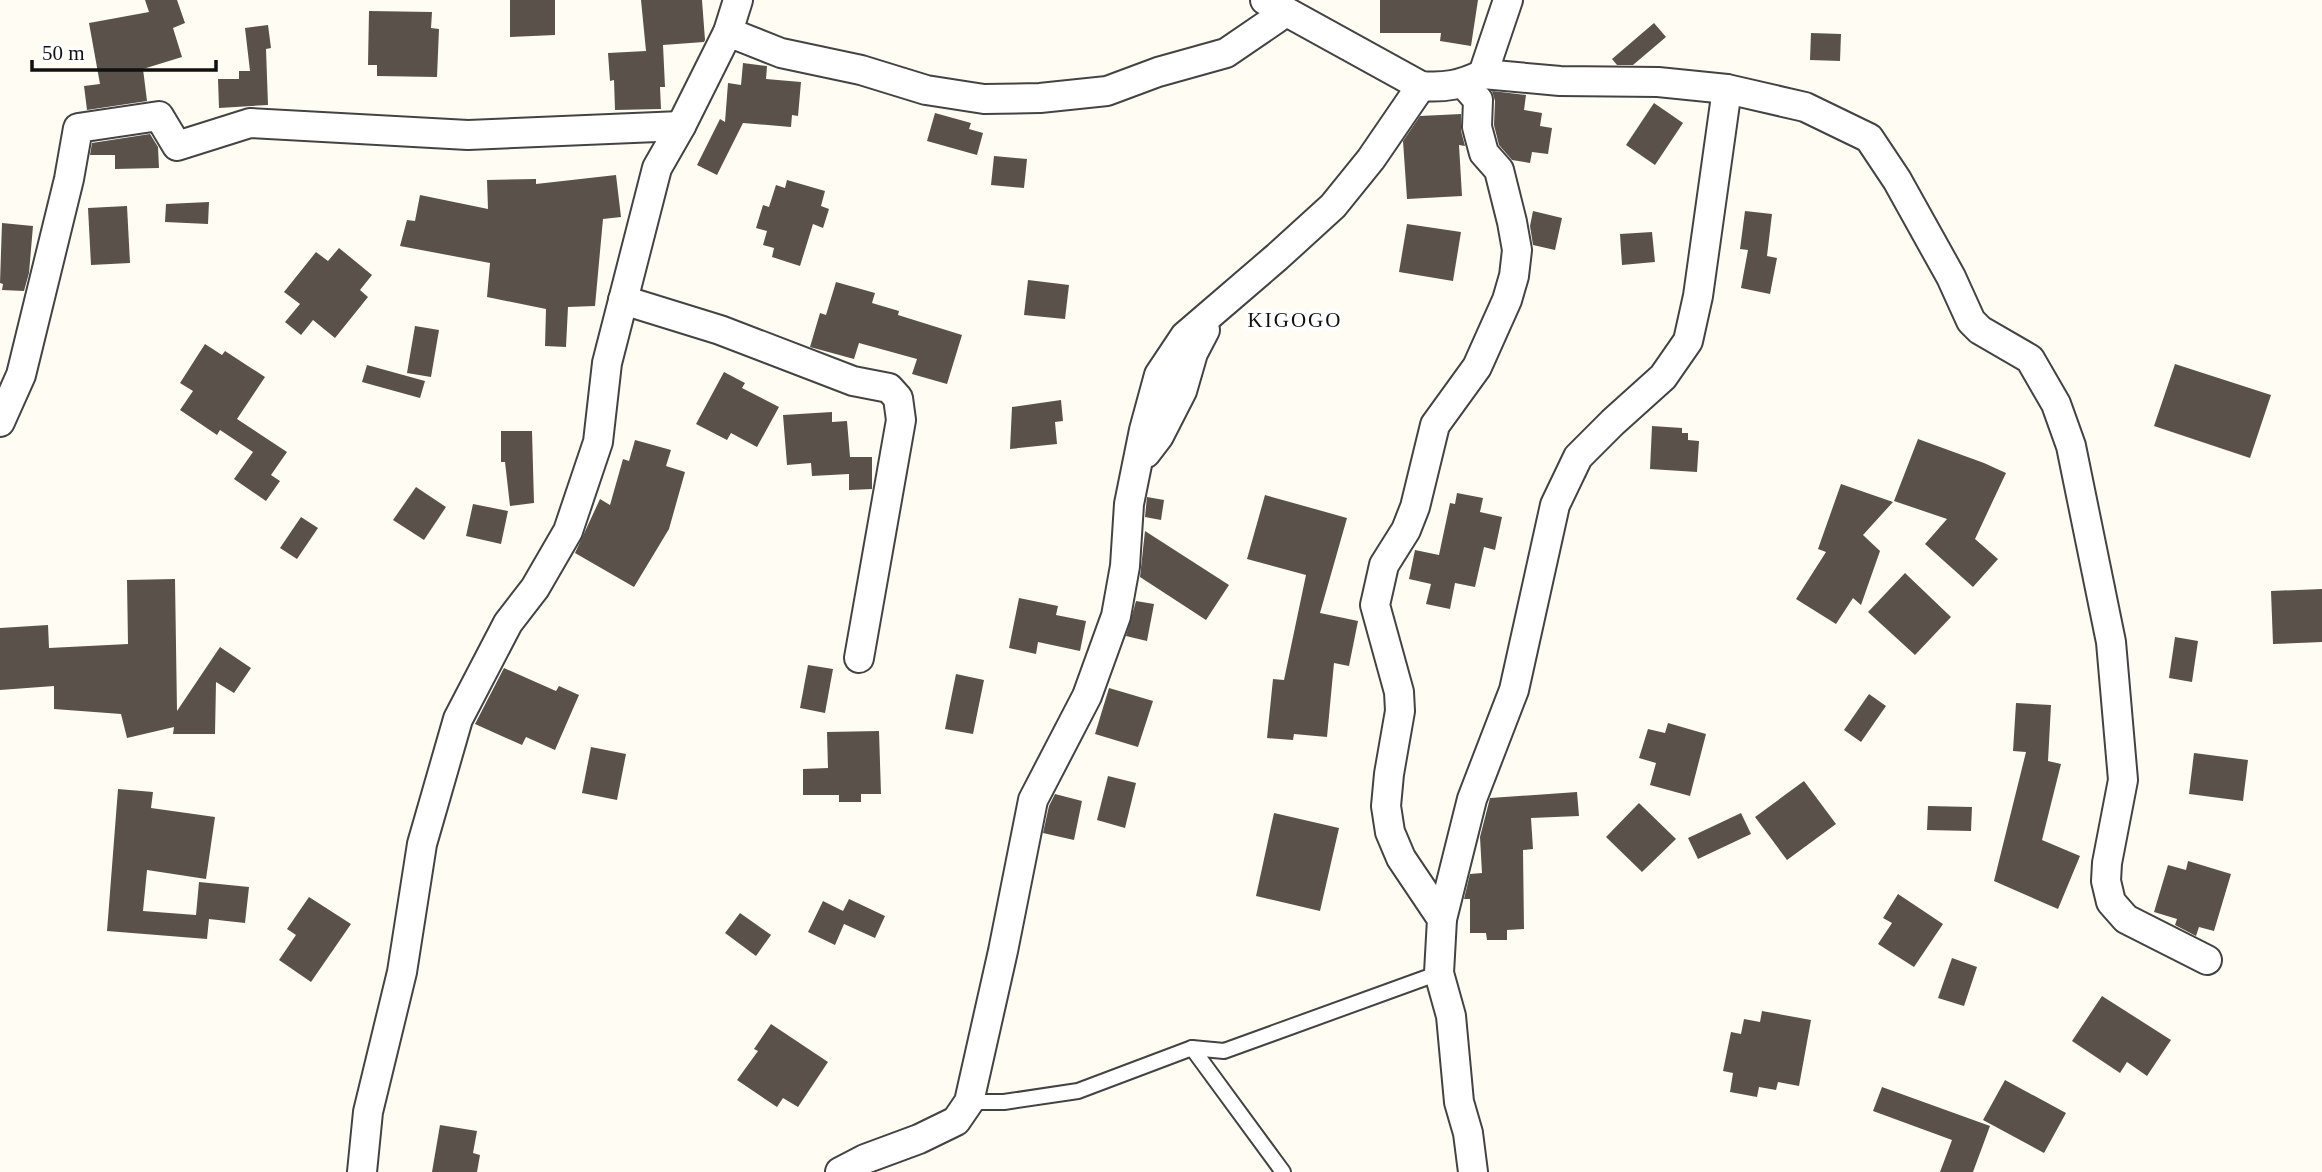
<svg xmlns="http://www.w3.org/2000/svg" width="2322" height="1172" viewBox="0 0 2322 1172" font-family="Georgia,serif">
<style>
.building{fill:#5a514b}
.lines{fill:none;stroke-linecap:round;stroke-linejoin:round}
.lane-casing{stroke:#434343;stroke-width:18}
.street-casing{stroke:#434343;stroke-width:32}
.lane{stroke:#fff;stroke-width:14}
.street{stroke:#fff;stroke-width:28}
.labels{text-anchor:middle;stroke-width:7;stroke-linejoin:round;paint-order:stroke}
.quarter-label{font-size:21px;letter-spacing:2px;fill:#101010;stroke:#fff}
</style>
<rect width="100%" height="100%" fill="#fffdf3"/>
<!-- building -->
<g class="building">
<polygon points="145,0 177,0 185,23 173,28 182,57 143,69 147,101 87,110 84,86 100,84 89,23 149,12"/>
<polygon points="510,0 555,0 555,35 510,37"/>
<polygon points="641,0 702,0 705,40 704,42 663,45 665,87 660,87 661,109 615,110 614,80 610,81 608,53 646,51"/>
<polygon points="1380,0 1478,0 1471,46 1440,41 1441,33 1380,33"/>
<polygon points="369,11 432,12 431,28 439,29 437,77 377,76 377,65 368,65"/>
<polygon points="1654,23 1666,37 1633,65 1617,65 1612,59"/>
<polygon points="268,25 271,48 266,49 268,105 219,108 218,79 239,79 239,71 250,71 245,28"/>
<polygon points="1811,33 1841,34 1840,61 1810,60"/>
<polygon points="743,63 767,66 766,79 801,82 798,116 792,115 791,127 743,123 717,175 697,165 720,119 725,122 728,83 741,85"/>
<polygon points="1492,91 1526,95 1524,110 1542,113 1540,126 1552,128 1548,154 1532,152 1530,163 1512,160 1499,145 1494,125 1495,101"/>
<polygon points="1654,103 1683,123 1655,165 1626,145"/>
<polygon points="935,113 971,123 969,129 983,133 977,155 927,141"/>
<polygon points="1461,114 1461,131 1465,146 1459,145 1462,196 1407,199 1403,141 1420,116"/>
<polygon points="150,134 158,147 159,168 115,169 115,155 90,155 92,143"/>
<polygon points="994,156 1027,159 1024,188 991,185"/>
<polygon points="616,175 621,217 603,219 595,306 568,307 566,347 545,346 546,309 487,297 490,263 400,246 407,220 415,221 420,195 488,209 487,180 536,179 536,184"/>
<polygon points="787,180 825,191 821,206 829,209 823,228 813,224 800,266 772,257 774,248 763,245 767,231 756,228 763,205 769,207 776,185 785,188"/>
<polygon points="209,202 208,224 165,222 166,204"/>
<polygon points="127,206 130,263 91,265 88,208"/>
<polygon points="1533,211 1562,218 1555,250 1533,245 1530,226"/>
<polygon points="1745,211 1772,214 1767,256 1777,258 1770,294 1741,288 1748,250 1740,249"/>
<polygon points="2,223 33,226 29,273 24,291 2,290 3,284 0,283"/>
<polygon points="1407,224 1461,232 1453,281 1399,272"/>
<polygon points="1652,232 1655,262 1622,265 1620,234"/>
<polygon points="339,248 372,275 360,290 368,297 335,338 313,320 301,335 285,322 300,304 284,292 316,252 328,261"/>
<polygon points="1028,280 1069,285 1065,319 1024,315"/>
<polygon points="836,282 875,293 872,303 899,311 898,315 962,335 947,384 912,374 917,359 859,343 854,359 810,347 820,313 826,315"/>
<polygon points="415,326 439,330 431,377 407,373"/>
<polygon points="205,344 222,355 225,351 265,377 237,419 287,452 271,475 280,481 266,501 234,479 253,452 220,430 217,435 180,410 193,391 180,383"/>
<polygon points="2175,364 2271,395 2250,458 2154,426"/>
<polygon points="367,365 425,381 420,398 362,382"/>
<polygon points="724,372 745,383 742,388 779,407 757,447 731,433 727,440 696,424"/>
<polygon points="1061,400 1063,421 1055,422 1057,444 1010,449 1012,407"/>
<polygon points="832,412 832,422 847,421 850,457 872,457 872,489 849,490 849,474 812,476 811,463 787,465 783,415"/>
<polygon points="1652,426 1682,428 1682,433 1688,433 1688,440 1699,441 1697,472 1650,469"/>
<polygon points="501,431 532,431 534,503 510,506 505,462 501,462"/>
<polygon points="1918,439 1984,463 2006,473 1975,539 1998,559 1973,587 1925,544 1947,519 1894,501"/>
<polygon points="635,440 671,450 666,466 685,472 669,529 634,587 575,553 600,499 610,505 623,459 629,461"/>
<polygon points="1841,484 1893,502 1863,535 1880,551 1861,605 1853,598 1836,624 1796,599 1826,552 1818,549"/>
<polygon points="416,487 446,507 424,540 393,520"/>
<polygon points="1457,493 1483,498 1480,512 1502,517 1495,550 1484,547 1475,587 1455,583 1450,609 1426,604 1431,584 1409,579 1415,550 1439,555 1450,503 1455,504"/>
<polygon points="1265,495 1347,518 1320,613 1358,621 1349,666 1334,663 1327,737 1294,734 1293,740 1267,738 1273,679 1284,680 1306,575 1247,559"/>
<polygon points="1147,497 1164,500 1161,520 1145,517"/>
<polygon points="473,504 508,511 501,544 466,536"/>
<polygon points="301,517 318,528 297,559 280,548"/>
<polygon points="1145,531 1229,585 1206,620 1140,577"/>
<polygon points="1905,573 1951,617 1915,655 1868,612"/>
<polygon points="175,579 177,711 220,647 251,668 234,693 216,682 215,734 173,734 174,727 127,738 121,714 54,709 54,686 0,690 0,628 48,625 49,648 128,644 127,580"/>
<polygon points="2322,589 2322,642 2273,644 2271,591"/>
<polygon points="1019,598 1058,606 1056,615 1086,621 1080,651 1038,642 1036,654 1009,648"/>
<polygon points="1136,601 1154,604 1147,641 1126,636"/>
<polygon points="2175,637 2198,641 2192,682 2169,678"/>
<polygon points="808,665 833,669 825,713 800,708"/>
<polygon points="504,668 556,691 559,686 579,695 555,750 526,737 522,745 475,724"/>
<polygon points="956,674 984,680 973,734 945,729"/>
<polygon points="1109,688 1153,701 1138,747 1095,734"/>
<polygon points="1869,694 1886,706 1861,742 1844,730"/>
<polygon points="2016,703 2051,705 2048,761 2061,764 2042,840 2080,856 2058,909 1994,881 2026,752 2013,751"/>
<polygon points="1668,723 1706,734 1690,796 1650,785 1656,763 1639,758 1648,729 1665,733"/>
<polygon points="879,731 881,794 861,794 861,802 839,802 839,795 803,795 803,769 828,768 827,732"/>
<polygon points="591,747 626,754 617,800 582,793"/>
<polygon points="2194,753 2248,760 2243,801 2189,794"/>
<polygon points="1108,776 1136,783 1125,828 1097,820"/>
<polygon points="1804,781 1836,824 1787,860 1755,817"/>
<polygon points="118,789 153,792 151,808 215,817 206,879 147,870 143,911 196,915 199,882 249,887 245,923 209,919 207,939 107,931"/>
<polygon points="1577,792 1579,816 1531,818 1533,849 1523,850 1524,929 1507,930 1507,940 1487,940 1486,933 1470,933 1470,899 1464,899 1470,874 1482,873 1480,837 1490,798"/>
<polygon points="1055,794 1082,801 1074,840 1043,833 1049,806"/>
<polygon points="1639,803 1676,839 1642,872 1606,837"/>
<polygon points="1928,806 1972,807 1971,831 1927,830"/>
<polygon points="1274,813 1339,828 1320,911 1256,896"/>
<polygon points="1741,813 1751,834 1698,859 1688,838"/>
<polygon points="2188,861 2231,874 2214,931 2199,927 2196,936 2175,925 2177,919 2154,912 2168,865 2186,870"/>
<polygon points="1898,894 1943,924 1914,967 1878,944 1892,923 1883,918"/>
<polygon points="309,897 351,924 311,982 279,960 296,935 287,929"/>
<polygon points="849,899 885,916 875,938 844,924 835,945 808,932 823,901 843,911"/>
<polygon points="740,913 771,935 756,956 725,933"/>
<polygon points="1952,958 1977,967 1964,1006 1938,998"/>
<polygon points="2102,996 2171,1040 2147,1076 2127,1062 2120,1073 2072,1041"/>
<polygon points="1762,1011 1811,1020 1799,1086 1778,1082 1776,1090 1759,1087 1757,1097 1730,1092 1733,1073 1723,1071 1731,1032 1741,1034 1744,1019 1760,1022"/>
<polygon points="771,1024 828,1062 798,1107 783,1098 777,1107 737,1080 758,1051 754,1049"/>
<polygon points="2005,1080 2066,1113 2044,1153 1983,1120"/>
<polygon points="1882,1087 1990,1126 1973,1172 1940,1172 1952,1140 1873,1111"/>
<polygon points="440,1125 477,1131 473,1153 480,1155 477,1172 432,1172"/>
</g>
<g class="lines">
<!-- lane casing -->
<g class="lane-casing">
<g id="lane">
<polyline points="1192,1048 1283,1172"/>
<polyline points="969,1102 1004,1102 1078,1091 1192,1048 1224,1051 1439,973"/>
</g>
</g>
<!-- street casing -->
<g class="street-casing">
<g id="street">
<path d="M 1265,0 L 1421,86 C 1444,88 1462,85 1483,74 L 1508,0"/>
<polyline points="728,32 781,53 861,70 926,90 984,99 1040,98 1107,91 1158,72 1226,53 1286,12"/>
<polyline points="1483,74 1560,81 1658,82 1727,89 1805,107 1869,138 1897,180 1951,277 1971,321 1980,330 2030,359 2056,404 2071,446 2111,642 2123,780 2107,863 2106,881 2111,902 2126,919 2207,960"/>
<polyline points="1464,84 1478,100 1477,127 1484,153 1499,170 1512,222 1517,250 1514,276 1507,300 1477,367 1435,425 1415,507 1406,530 1384,565 1375,605 1399,692 1400,711 1389,774 1386,806 1390,832 1401,858 1442,919 1439,973 1451,1016 1459,1102 1468,1133 1473,1172"/>
<polyline points="623,300 720,330 853,381 889,388 898,398 901,420 859,658"/>
<polyline points="0,422 21,375 69,179 78,128 159,116 177,146 250,123 468,135 681,126"/>
<polyline points="1146,453 1159,436 1182,391 1193,353 1205,330"/>
<polyline points="1442,919 1472,799 1514,690 1555,505 1578,457 1613,422 1663,377 1688,341 1698,296 1727,89"/>
<polyline points="362,1172 368,1112 402,972 422,844 458,719 508,623 535,588 568,531 598,442 607,363 657,168 681,126 728,32 738,0"/>
<polyline points="840,1172 865,1159 919,1139 956,1121 969,1102 1003,951 1033,800 1087,696 1116,616 1125,566 1129,504 1144,430 1159,375 1185,336 1277,257 1333,206 1371,159 1421,86"/>
</g>
</g>
<!-- lane -->
<use href="#lane" class="lane"/>
<!-- street -->
<use href="#street" class="street"/>
</g>
<g class="labels">
<!-- quarter labels -->
<g class="quarter-label">
<text x="1295" y="327">KIGOGO</text>
</g>
</g>
<!-- scale -->
<path d="M32 60v10h184v-10" fill="none" stroke="#101010" stroke-width="3.5"/>
<text x="42" y="60" font-size="21" fill="#101010" stroke="#ffffff" stroke-width="5" paint-order="stroke">50 m</text>
</svg>
